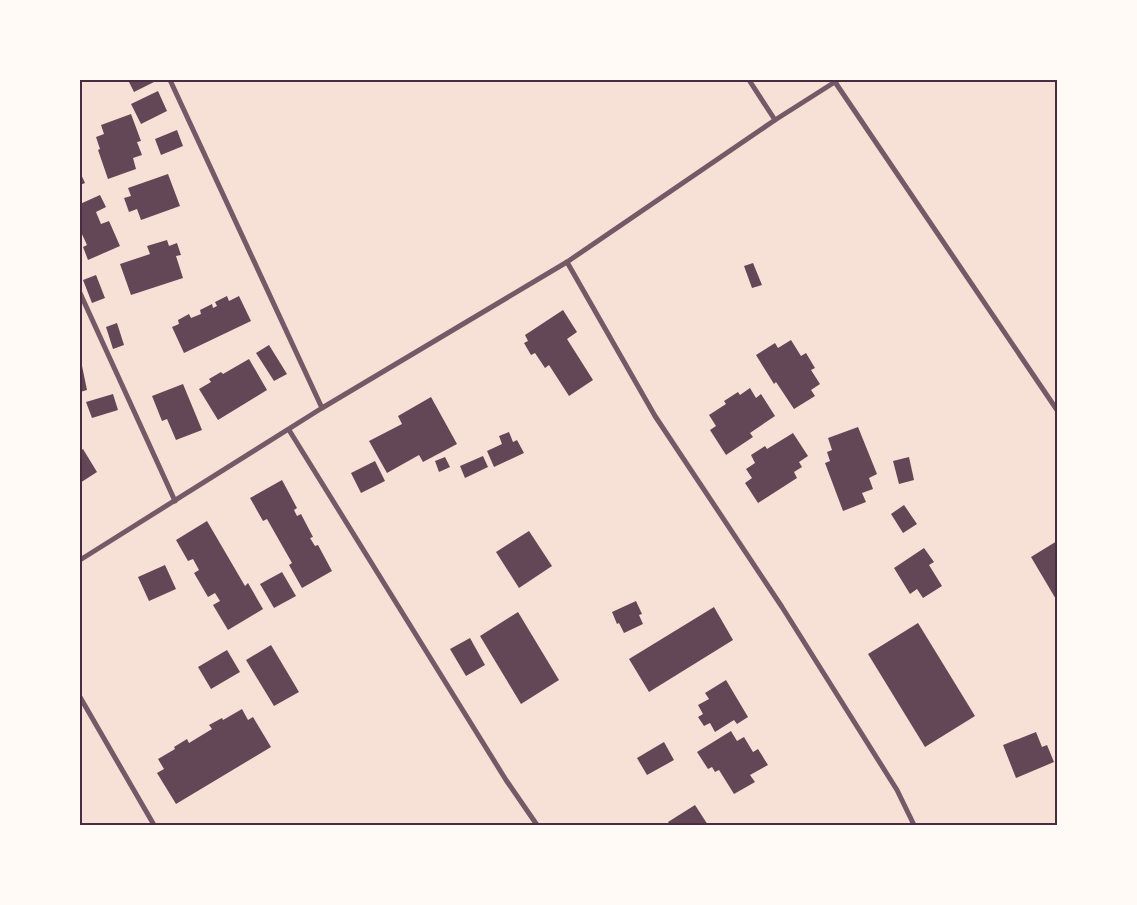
<svg xmlns="http://www.w3.org/2000/svg" width="1137" height="905" viewBox="0 0 1137 905" font-family="'IBM Plex Sans',sans-serif">
<style>
.building{fill:#644757}
.lines{fill:none;stroke-linecap:round;stroke-linejoin:round}
.minor{stroke:#755966;stroke-width:5}
.neatline{fill:none;stroke:#4a2c40;stroke-width:2}
</style>
<rect width="100%" height="100%" fill="#f7e1d7"/>
<!-- building -->
<g class="building">
<polygon points="128,80 154,80 154,82 134,92"/>
<polygon points="158,91 167,111 141,124 131,104"/>
<polygon points="131,114 141,141 137,142 142,155 133,158 136,169 108,179 98,150 100,149 96,137 104,134 101,125"/>
<polygon points="177,130 183,146 161,155 155,139"/>
<polygon points="80,172 85,183 80,185"/>
<polygon points="168,174 180,206 141,220 137,209 129,212 124,198 131,196 128,188"/>
<polygon points="100,195 106,207 96,212 101,224 109,221 120,246 88,260 83,247 87,245 80,230 80,204"/>
<polygon points="167,240 169,246 177,243 181,255 176,256 183,278 131,295 120,264 150,254 147,246"/>
<polygon points="753,263 762,285 752,288 744,266"/>
<polygon points="96,275 105,298 92,303 83,280"/>
<polygon points="227,296 229,301 239,296 251,321 184,353 172,327 179,324 178,320 189,314 191,318 201,314 200,310 212,304 213,308 217,306 215,302"/>
<polygon points="563,310 577,332 567,339 593,380 569,396 549,365 545,368 535,353 531,355 524,343 528,341 525,335"/>
<polygon points="117,323 124,345 113,349 106,327"/>
<polygon points="791,340 801,356 806,353 815,368 811,370 820,384 811,390 815,396 794,409 776,382 774,384 756,355 775,343 778,348"/>
<polygon points="269,345 287,374 274,381 256,353"/>
<polygon points="249,359 267,390 218,420 199,389 211,382 209,379 221,372 223,374"/>
<polygon points="81,361 87,390 80,392 80,362"/>
<polygon points="183,384 202,430 176,440 167,419 162,421 152,396"/>
<polygon points="750,388 756,398 761,394 775,416 750,433 753,437 726,455 710,430 716,426 709,415 726,404 724,401 738,392 740,395"/>
<polygon points="113,394 118,410 92,418 86,402"/>
<polygon points="431,397 457,444 423,462 419,455 387,473 369,441 402,424 398,416"/>
<polygon points="858,427 877,474 869,478 873,489 862,493 866,502 843,511 825,463 830,461 827,452 832,450 828,438"/>
<polygon points="509,432 513,442 517,440 524,453 494,467 487,451 502,444 499,436"/>
<polygon points="793,433 808,456 799,462 802,467 794,472 797,478 758,503 745,483 752,478 746,469 755,463 751,455 765,446 767,449"/>
<polygon points="83,449 97,472 80,483 80,451"/>
<polygon points="483,456 488,467 465,478 460,466"/>
<polygon points="445,457 450,467 439,472 435,461"/>
<polygon points="909,457 914,480 899,484 893,461"/>
<polygon points="375,461 385,481 361,493 351,473"/>
<polygon points="282,480 297,508 294,510 297,516 301,514 313,537 310,538 315,546 318,545 332,571 302,588 289,565 292,563 267,519 263,521 250,498"/>
<polygon points="904,505 917,524 903,533 891,514"/>
<polygon points="207,521 245,586 248,583 263,609 228,630 213,605 220,601 215,593 208,597 194,573 199,570 193,559 188,561 176,540"/>
<polygon points="529,531 552,566 519,588 496,552"/>
<polygon points="1057,541 1057,601 1031,557"/>
<polygon points="924,548 934,562 929,565 942,586 923,598 917,589 910,594 894,568"/>
<polygon points="165,565 176,589 149,601 138,577"/>
<polygon points="282,572 296,596 274,608 260,584"/>
<polygon points="636,601 642,614 639,615 643,624 624,633 619,623 617,624 612,612"/>
<polygon points="714,607 733,640 649,692 629,659"/>
<polygon points="518,612 559,680 521,704 480,636"/>
<polygon points="918,623 975,716 925,747 868,654"/>
<polygon points="470,638 485,665 466,676 450,649"/>
<polygon points="271,645 299,692 274,706 246,660"/>
<polygon points="227,650 240,672 211,689 198,667"/>
<polygon points="726,680 748,717 737,724 734,720 715,732 710,723 704,726 698,717 703,714 698,705 709,699 705,693"/>
<polygon points="242,709 248,720 253,717 271,747 176,804 157,773 164,769 158,759 175,749 174,747 187,739 189,743 212,729 209,725 222,718 223,720"/>
<polygon points="731,731 737,741 744,737 753,752 758,749 768,765 750,775 755,782 734,794 719,770 715,772 712,767 708,769 697,752"/>
<polygon points="1036,732 1042,747 1047,745 1054,762 1016,778 1003,745"/>
<polygon points="664,742 674,760 647,775 637,758"/>
<polygon points="695,805 708,825 670,825 668,822"/>
</g>
<g class="lines">
<!-- minor -->
<g class="minor">
<polyline points="170,80 322,408"/>
<polyline points="749,80 775,120"/>
<polyline points="835,82 1057,410"/>
<polyline points="567,262 655,416 782,607 897,790 914,825"/>
<polyline points="80,293 175,501"/>
<polyline points="289,430 506,780 537,825"/>
<polyline points="80,560 322,408 567,262 775,120 838,80"/>
<polyline points="80,697 154,825"/>
</g>
</g>
<!-- border -->
<rect width="1137" height="905" fill="none" stroke="#fffaf5" stroke-width="162"/>
<rect x="81" y="81" width="975" height="743" class="neatline"/>
</svg>
